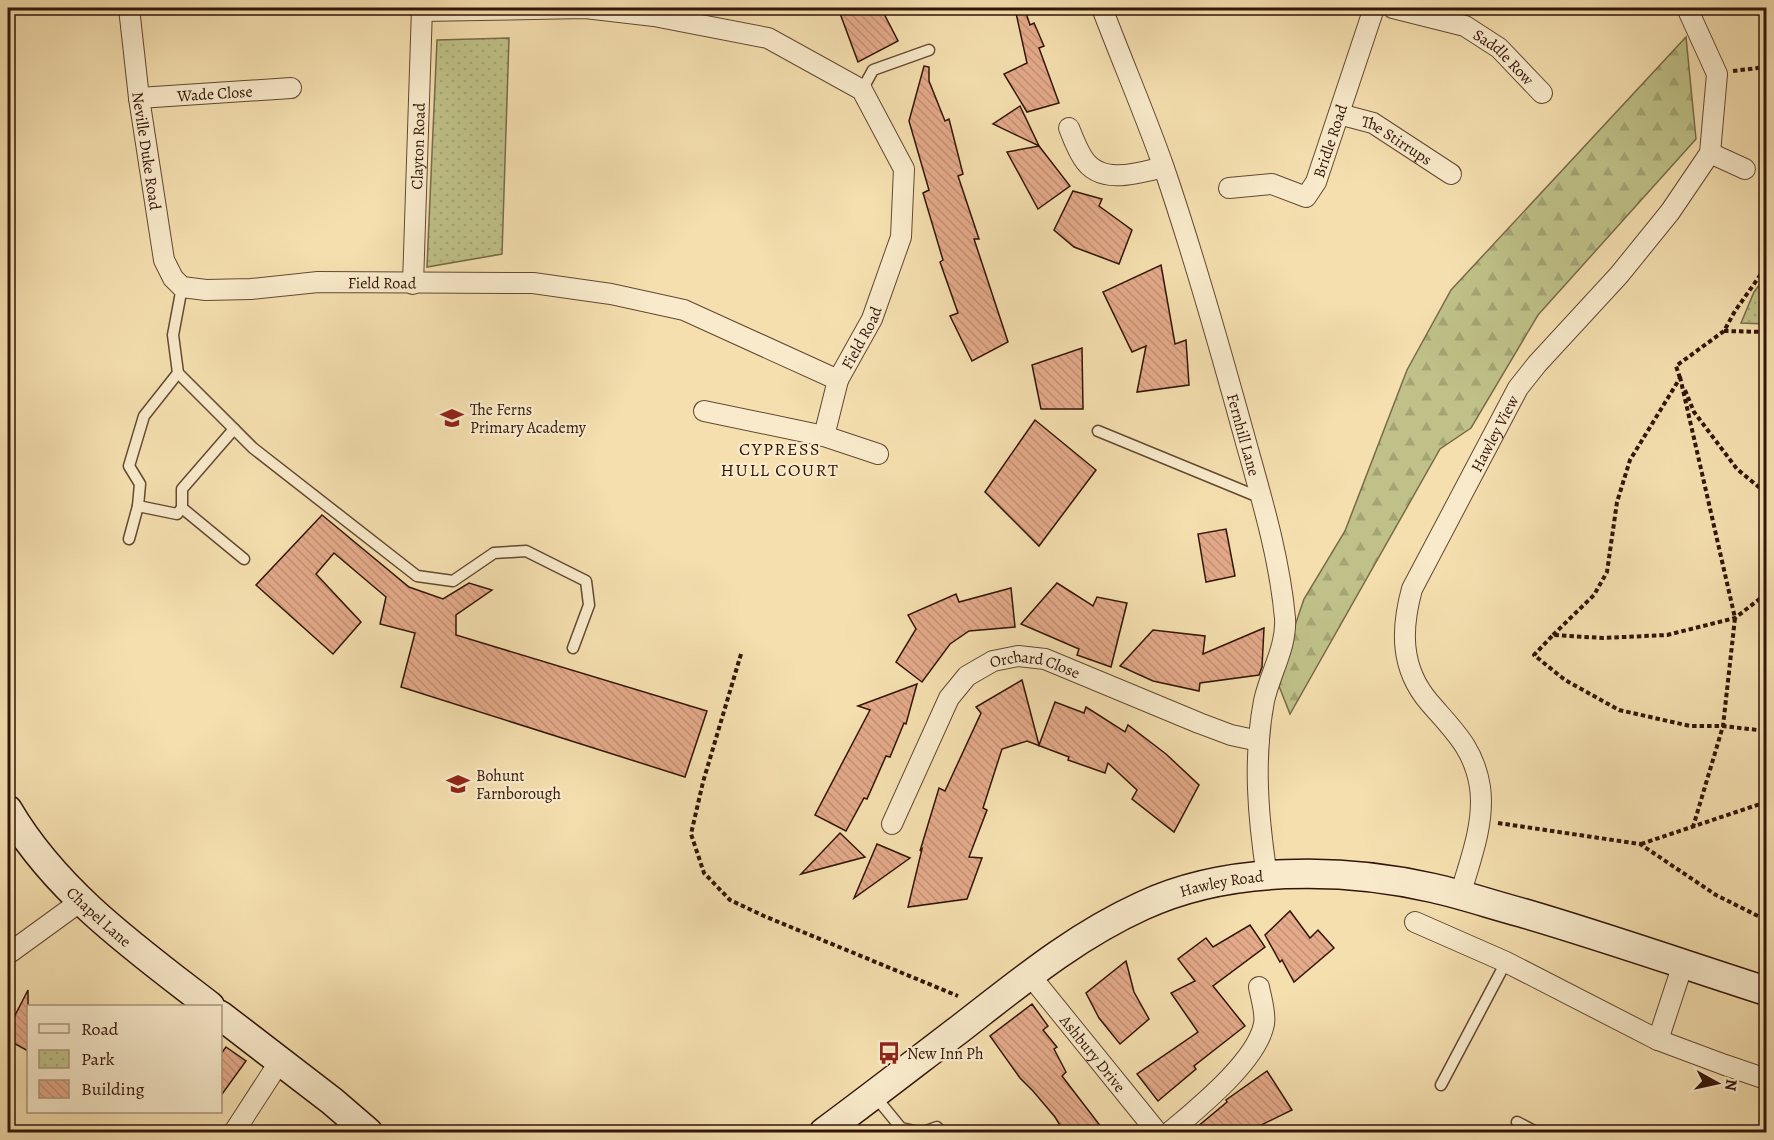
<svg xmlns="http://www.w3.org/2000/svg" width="1774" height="1140" viewBox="0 0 1774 1140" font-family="Alegreya,serif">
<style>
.forest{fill:url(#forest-firs);stroke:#786b48;stroke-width:1.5}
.park{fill:url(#park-dots);stroke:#786b48;stroke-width:1.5}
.building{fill:url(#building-back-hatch);stroke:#321508;stroke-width:1.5}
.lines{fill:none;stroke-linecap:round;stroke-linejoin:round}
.lane-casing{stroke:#634832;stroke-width:13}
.street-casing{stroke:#634832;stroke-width:22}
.secondary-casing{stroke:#321508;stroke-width:31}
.path{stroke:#321508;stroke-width:4;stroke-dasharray:4.5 3;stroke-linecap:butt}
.lane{stroke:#f8eacb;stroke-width:10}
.street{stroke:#f8eacb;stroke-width:20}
.secondary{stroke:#f8eacb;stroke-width:28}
.labels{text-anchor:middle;stroke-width:4.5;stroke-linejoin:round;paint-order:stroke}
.street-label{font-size:16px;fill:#321508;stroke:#f8eacb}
.poi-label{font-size:16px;fill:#321508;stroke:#f8eacb;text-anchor:start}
.neighbourhood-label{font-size:18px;letter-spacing:1.5px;fill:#321508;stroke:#f8eacb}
</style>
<defs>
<pattern id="forest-firs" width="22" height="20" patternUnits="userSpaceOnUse" patternTransform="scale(1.5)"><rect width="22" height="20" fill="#bfc188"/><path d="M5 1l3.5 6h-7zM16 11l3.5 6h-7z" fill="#a5a574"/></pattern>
<pattern id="park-dots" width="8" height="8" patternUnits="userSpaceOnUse" patternTransform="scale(1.5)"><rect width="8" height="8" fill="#bfc188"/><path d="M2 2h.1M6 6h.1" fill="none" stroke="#a5a574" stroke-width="1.8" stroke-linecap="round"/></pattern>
<pattern id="building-back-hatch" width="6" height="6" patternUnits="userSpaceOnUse" patternTransform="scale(1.5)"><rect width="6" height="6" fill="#e4aa8a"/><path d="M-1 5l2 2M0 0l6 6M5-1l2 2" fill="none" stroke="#c49176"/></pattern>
</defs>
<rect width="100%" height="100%" fill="#f5dfaf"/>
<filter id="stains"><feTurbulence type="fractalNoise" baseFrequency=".00333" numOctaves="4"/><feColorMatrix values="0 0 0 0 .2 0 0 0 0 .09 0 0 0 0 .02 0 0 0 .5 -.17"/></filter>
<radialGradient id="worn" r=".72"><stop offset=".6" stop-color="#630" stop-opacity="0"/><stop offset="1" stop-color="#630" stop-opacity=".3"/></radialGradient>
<!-- forest -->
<polygon class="forest" points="1686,37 1696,139 1538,315 1471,428 1440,449 1290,714 1279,686 1289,643 1304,599 1345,531 1407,370 1451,290"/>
<!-- park -->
<g class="park">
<polygon points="509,38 502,254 427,267 437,40"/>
<polygon points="1766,276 1766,324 1741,323 1754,292"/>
</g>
<!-- building -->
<g class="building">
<polygon points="838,8 881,8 898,41 858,62"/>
<polygon points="1025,10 1030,25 1034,23 1044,46 1039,48 1059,103 1027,112 1004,74 1027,63 1016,13"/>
<polygon points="924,66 929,67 929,81 945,121 949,119 963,174 958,176 979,239 974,239 1008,342 972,361 950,316 958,313 940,262 943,260 923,193 929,190 909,121"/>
<polygon points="1020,106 1039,146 993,124"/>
<polygon points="1039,146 1070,186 1038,209 1007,152"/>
<polygon points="1073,191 1102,199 1099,206 1132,230 1119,264 1074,247 1054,230"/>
<polygon points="1161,265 1175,344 1186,340 1189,385 1137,392 1146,346 1132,352 1103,292"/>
<polygon points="1082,348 1083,409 1041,409 1032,365"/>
<polygon points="1035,420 1096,470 1039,546 985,492"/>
<polygon points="322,515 409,587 443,599 469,583 492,590 456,615 456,635 707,711 685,777 401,687 415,633 380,624 386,597 334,553 316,574 361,622 333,654 256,585"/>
<polygon points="1226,529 1235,576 1206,582 1198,534"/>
<polygon points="1057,583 1093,606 1097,597 1127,603 1111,667 1077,655 1079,649 1021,624"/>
<polygon points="1011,588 1015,627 969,631 950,644 922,682 896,662 916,629 908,615 956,594 959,602"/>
<polygon points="1264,628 1262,667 1259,675 1200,683 1199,691 1153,681 1120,666 1153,630 1205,636 1203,654"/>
<polygon points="1022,680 1039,745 1055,702 1084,713 1086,707 1125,732 1128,725 1166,754 1199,785 1174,832 1132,799 1137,790 1108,763 1105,773 1068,760 1069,757 1027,741 1002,749 983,808 987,810 969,857 982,858 967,899 908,907 922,849 920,851 939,788 945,791 981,713 976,707"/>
<polygon points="917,684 906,724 904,723 890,757 886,756 867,799 864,798 846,831 815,815 870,710 858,706"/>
<polygon points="840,833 865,857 801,874"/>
<polygon points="877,844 910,858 854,898"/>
<polygon points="1290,911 1310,938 1318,930 1334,948 1294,982 1282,960 1280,962 1265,935"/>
<polygon points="1250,925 1265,947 1213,986 1245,1026 1194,1066 1196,1069 1158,1101 1137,1074 1198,1032 1171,993 1195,981 1178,959 1206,938 1213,947"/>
<polygon points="1126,961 1134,992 1149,1019 1120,1044 1099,1018 1086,993"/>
<polygon points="28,990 28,1051 8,1040 8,1029"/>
<polygon points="1032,1004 1048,1026 1043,1030 1057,1047 1054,1049 1066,1072 1062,1076 1105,1132 1064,1132 1055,1117 1033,1091 1020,1078 990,1036"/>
<polygon points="226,1047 246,1061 220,1097 220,1055"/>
<polygon points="1267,1071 1292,1110 1247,1132 1191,1132 1227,1102 1226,1100"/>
</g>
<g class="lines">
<!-- lane casing -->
<g class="lane-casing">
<g id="lane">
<polyline points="862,90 873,70 929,50"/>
<polyline points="182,287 173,335 178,373 253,448 417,576 453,581 494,553 526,551 586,581 589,605 573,648"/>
<polyline points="178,373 144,416 129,466 140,484 138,506 177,514 182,508"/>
<polyline points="234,429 182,489 182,508 244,559"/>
<polyline points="1098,431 1261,498"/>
<polyline points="129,539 138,506"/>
<polyline points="1441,1085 1506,962"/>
<polyline points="874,1095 901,1128 919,1132"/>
<polyline points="1517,1122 1536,1132"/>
<polyline points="923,1132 937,1127 941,1132"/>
</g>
</g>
<!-- street casing -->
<g class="street-casing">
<g id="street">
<path id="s1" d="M 129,8 L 139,98 L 164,260 L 173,278 L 182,287 L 206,290 L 251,289 L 318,282 L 533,283 L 611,294 L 684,310 L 838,380 L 872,319 L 901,237 L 904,169 L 862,90 L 768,38 L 654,16 L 585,8 L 422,11"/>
<path id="s2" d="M 1102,8 C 1122,61 1145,114 1164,168 C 1193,253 1218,341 1242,428 C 1259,490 1279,553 1285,618 C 1287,647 1270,673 1264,701 C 1253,759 1258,818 1267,876"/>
<path id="s3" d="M 1393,8 L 1465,26 L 1499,48 L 1542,93"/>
<path id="s4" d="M 139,98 L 291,88"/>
<path id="s5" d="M 1339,114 L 1373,123 L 1451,174"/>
<path d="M 1069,128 C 1073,138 1077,149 1083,158 C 1100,186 1139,173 1163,167"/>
<polyline points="1710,153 1745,169"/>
<path id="s6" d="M 1229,188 L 1272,184 L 1306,197 L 1316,182 L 1374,8"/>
<path id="s7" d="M 413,284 L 422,8"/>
<polyline points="704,411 824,436 878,454"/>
<polyline points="824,436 838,380"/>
<path id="s8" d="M 892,824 L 949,698 L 967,676 L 993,661 L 1018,656 L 1045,659 L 1199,723 L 1231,735 L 1259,741"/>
<path id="s9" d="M 1460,895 C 1470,861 1485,823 1480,787 C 1474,748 1453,730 1429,702 C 1400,668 1401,629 1412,589 L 1518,388 L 1537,364 L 1619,275 L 1670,212 L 1710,153 L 1717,74 L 1687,8"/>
<polyline points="1415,922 1506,962 1658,1040 1725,1065 1766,1079"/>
<polyline points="8,954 81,901"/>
<path id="s10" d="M 1029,974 L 1157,1132"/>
<polyline points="1658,1040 1683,964"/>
<polyline points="234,1132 280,1061"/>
<path d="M 1170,1132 C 1198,1108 1257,1061 1264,1024 C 1266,1013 1261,998 1259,987"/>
</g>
</g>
<!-- secondary casing -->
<g class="secondary-casing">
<g id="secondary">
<path id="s11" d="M 8,810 C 56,892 136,949 210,1006"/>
<polyline points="220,1015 332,1101 368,1132"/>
<path id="s12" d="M 824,1132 C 870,1098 915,1063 961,1028 C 1019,983 1074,937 1142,906 C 1227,866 1342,867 1433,888 C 1464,895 1493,905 1523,913 C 1605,937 1685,965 1766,991"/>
</g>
</g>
<!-- path -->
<g class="path">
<polyline points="1733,71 1766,67 1766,69"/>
<polyline points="1766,178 1766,181"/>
<polyline points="1724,331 1766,332"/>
<polyline points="1680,377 1735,618 1723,726 1693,827"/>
<polyline points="1680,378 1676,366 1724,331 1735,311 1766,267"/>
<polyline points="1685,390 1694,412 1737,469 1766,493"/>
<polyline points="1766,594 1735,618 1667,635 1603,638 1553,635 1534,655 1565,680 1619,710 1690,726 1723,726 1766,731"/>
<polyline points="1553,635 1594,595 1607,572 1617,502 1630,460 1680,378"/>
<polyline points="741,654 703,782 691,834 704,873 730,900 764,916 958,996"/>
<polyline points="1498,823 1640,844 1716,895 1766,920"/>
<polyline points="1641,844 1766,802"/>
</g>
<!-- lane -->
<use href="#lane" class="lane"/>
<!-- street -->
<use href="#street" class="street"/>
<!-- secondary -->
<use href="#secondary" class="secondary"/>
</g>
<!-- icons -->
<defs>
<g id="school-bare" transform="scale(1.8)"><path d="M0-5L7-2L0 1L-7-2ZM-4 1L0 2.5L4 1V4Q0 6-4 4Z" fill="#8f2418" stroke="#f8eacb" stroke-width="2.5" paint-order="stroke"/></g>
<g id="bus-bare" transform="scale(1.8)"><path d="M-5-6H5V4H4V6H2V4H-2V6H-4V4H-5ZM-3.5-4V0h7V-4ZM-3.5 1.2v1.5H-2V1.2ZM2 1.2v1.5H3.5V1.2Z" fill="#8f2418" stroke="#f8eacb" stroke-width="2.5" paint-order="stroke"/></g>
</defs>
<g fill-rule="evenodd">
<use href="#school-bare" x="452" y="418"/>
<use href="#school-bare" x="458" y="784"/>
<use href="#bus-bare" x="889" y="1053"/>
</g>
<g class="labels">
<!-- street labels -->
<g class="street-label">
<text dy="6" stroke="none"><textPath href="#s3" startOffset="124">Saddle Row</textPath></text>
<text dy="6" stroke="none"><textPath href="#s4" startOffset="76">Wade Close</textPath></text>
<text dy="6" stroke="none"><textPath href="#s6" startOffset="141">Bridle Road</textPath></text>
<text dy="6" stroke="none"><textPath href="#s5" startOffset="64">The Stirrups</textPath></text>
<text dy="6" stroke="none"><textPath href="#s7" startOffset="138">Clayton Road</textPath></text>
<text dy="6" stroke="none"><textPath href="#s1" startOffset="144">Neville Duke Road</textPath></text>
<text dy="6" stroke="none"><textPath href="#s1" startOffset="488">Field Road</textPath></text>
<text dy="6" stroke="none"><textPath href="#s1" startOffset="1010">Field Road</textPath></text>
<text dy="6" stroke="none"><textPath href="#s2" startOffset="450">Fernhill Lane</textPath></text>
<text dy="6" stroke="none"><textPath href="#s9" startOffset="507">Hawley View</textPath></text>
<text dy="6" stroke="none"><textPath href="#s8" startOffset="240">Orchard Close</textPath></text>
<text dy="6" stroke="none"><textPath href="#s12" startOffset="474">Hawley Road</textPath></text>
<text dy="6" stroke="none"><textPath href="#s11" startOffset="141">Chapel Lane</textPath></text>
<text dy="6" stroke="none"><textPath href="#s10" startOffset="102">Ashbury Drive</textPath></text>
</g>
<!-- poi labels -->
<g class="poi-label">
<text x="470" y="415">The Ferns<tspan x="470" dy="18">Primary Academy</tspan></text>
<text x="476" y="781">Bohunt<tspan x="476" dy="18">Farnborough</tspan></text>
<text x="907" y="1059">New Inn Ph</text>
</g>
<!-- neighbourhood labels -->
<g class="neighbourhood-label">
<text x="780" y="455">CYPRESS<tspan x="780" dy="21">HULL COURT</tspan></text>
</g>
</g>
<!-- margin -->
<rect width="1774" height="1140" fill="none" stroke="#f5dfaf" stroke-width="30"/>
<rect x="9" y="9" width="1756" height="1122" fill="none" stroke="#321508" stroke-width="3"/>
<rect x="15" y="15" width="1744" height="1110" fill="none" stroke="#321508" stroke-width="1.5"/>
<!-- legend -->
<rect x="27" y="1005" width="195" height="108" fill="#f8eacb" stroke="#a9957d" stroke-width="1.5"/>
<rect x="39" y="1024" width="30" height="9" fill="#f8eacb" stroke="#a9957d" stroke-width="1.5"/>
<text x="81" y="1035" font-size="18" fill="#321508">Road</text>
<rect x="39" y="1050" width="30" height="18" fill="url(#park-dots)" stroke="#a9957d" stroke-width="1.5"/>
<text x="81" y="1065" font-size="18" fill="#321508">Park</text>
<rect x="39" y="1080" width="30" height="18" fill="url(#building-back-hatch)" stroke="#a9957d" stroke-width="1.5"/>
<text x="81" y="1095" font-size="18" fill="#321508">Building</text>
<!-- north arrow -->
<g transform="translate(1717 1083) rotate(98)" stroke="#f8eacb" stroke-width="4.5" paint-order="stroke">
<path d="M0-4.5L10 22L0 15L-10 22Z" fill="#321508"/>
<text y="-9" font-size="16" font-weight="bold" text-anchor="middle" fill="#321508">N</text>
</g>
<rect width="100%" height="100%" filter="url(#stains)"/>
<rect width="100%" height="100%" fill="url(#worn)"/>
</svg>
